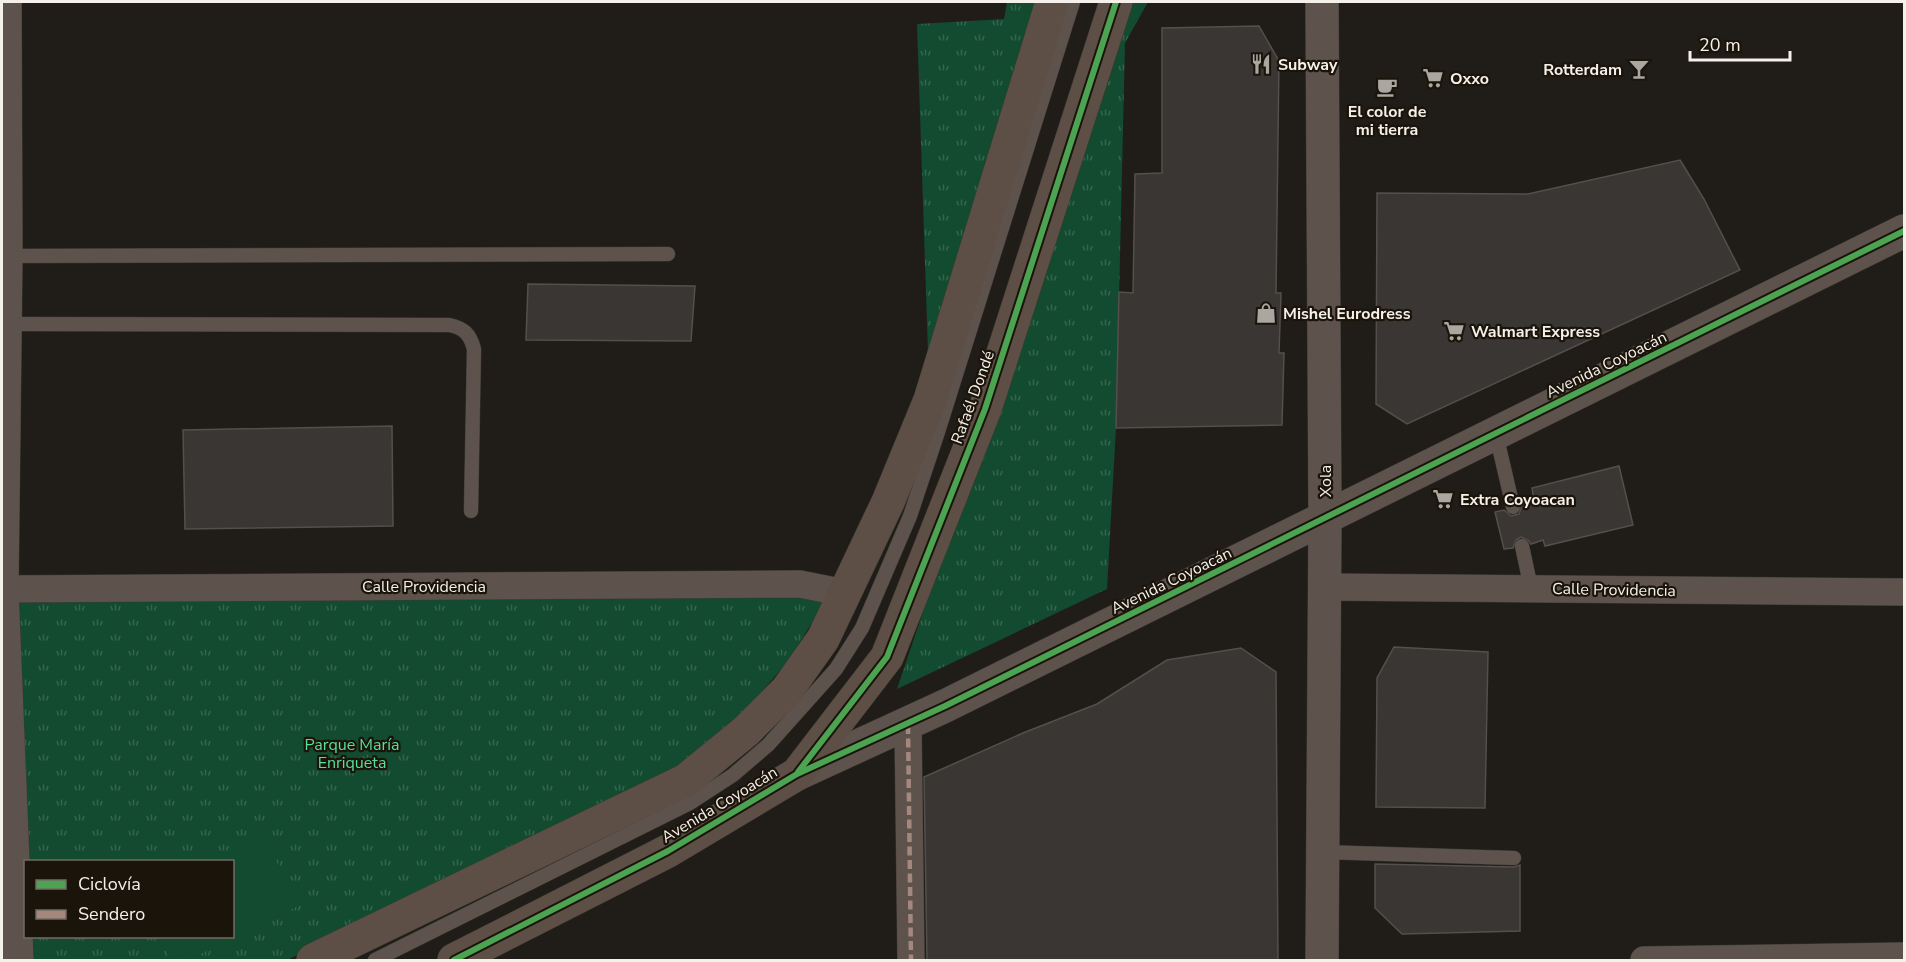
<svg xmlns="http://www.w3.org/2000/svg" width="1906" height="962" viewBox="0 0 1906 962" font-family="'Nunito Sans',sans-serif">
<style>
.grass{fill:url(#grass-tufts)}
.pitch{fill:#124b2f}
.building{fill:#3a3634;stroke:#544f4c;stroke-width:1.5}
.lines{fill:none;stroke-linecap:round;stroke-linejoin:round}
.service-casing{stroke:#3d3a36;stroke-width:15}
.minor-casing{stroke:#3d3a36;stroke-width:28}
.tertiary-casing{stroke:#3d3a36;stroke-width:34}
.primary-casing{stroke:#3d3a36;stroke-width:34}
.service{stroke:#5d524c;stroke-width:14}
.minor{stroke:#5d524c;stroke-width:27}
.tertiary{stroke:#5d524c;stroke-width:33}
.primary{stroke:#5d4f45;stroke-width:33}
.quiet{stroke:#a5887d;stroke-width:4.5;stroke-dasharray:9 4.5;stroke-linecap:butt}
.cycleway-casing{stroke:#1a140b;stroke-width:10}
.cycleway{stroke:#4ca352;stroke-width:6}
.labels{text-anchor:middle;stroke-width:4.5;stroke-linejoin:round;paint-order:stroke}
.poi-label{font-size:16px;font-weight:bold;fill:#f5f0ea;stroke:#1a140b;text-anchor:start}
.street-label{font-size:16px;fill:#f5f0ea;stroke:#1a140b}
.park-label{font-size:16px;fill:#56e09a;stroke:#1a140b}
</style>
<defs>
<pattern id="grass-tufts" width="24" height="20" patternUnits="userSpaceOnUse" patternTransform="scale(1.5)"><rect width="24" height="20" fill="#124b2f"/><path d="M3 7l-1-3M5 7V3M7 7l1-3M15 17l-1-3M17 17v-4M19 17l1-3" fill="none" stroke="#35654d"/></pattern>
</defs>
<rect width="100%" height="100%" fill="#201c18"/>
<!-- grass -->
<g class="grass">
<polygon points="1007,2 1042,2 929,382 917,24 1004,19"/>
<polygon points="1129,2 1148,2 1125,43 1116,428 1107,589 897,689"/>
<polygon points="795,592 827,599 788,661 729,730 648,787 287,960 33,960 31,937 232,936 232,862 27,861 10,597"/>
</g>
<!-- pitch -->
<polygon class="pitch" points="265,838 298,906 188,960 171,960 159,937 232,936 232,862 217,861"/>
<!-- building -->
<g class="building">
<polygon points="1259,26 1279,61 1276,293 1281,293 1279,353 1284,353 1282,425 1116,428 1119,292 1133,293 1135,174 1162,173 1162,28"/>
<polygon points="1680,160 1704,199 1740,270 1407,424 1376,404 1377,193 1528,194"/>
<polygon points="528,284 695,286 691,341 526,340"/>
<polygon points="392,426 393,526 185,529 183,430"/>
<polygon points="1619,466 1633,525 1545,546 1543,540 1531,544 1528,540 1521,537 1516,540 1513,548 1504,549 1495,512 1504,510 1511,516 1519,514 1522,505 1534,502 1532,488"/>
<polygon points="1394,647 1488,652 1485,808 1376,807 1377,678"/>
<polygon points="1241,648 1276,672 1278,960 927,960 924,777 1023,733 1097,704 1167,660"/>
<polygon points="1375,864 1514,867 1520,865 1520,931 1402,934 1375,908"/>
</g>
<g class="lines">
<!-- service casing -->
<g class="service-casing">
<g id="service">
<polyline points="6,256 668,254"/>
<path d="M 5,324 L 449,325 C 464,328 470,334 474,349 L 471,511"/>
<polyline points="1496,434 1513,507"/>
<polyline points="1522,546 1531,588"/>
<polyline points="1322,852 1514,858"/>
<polyline points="375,960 690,803 733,775 768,745 836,669 862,628 910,516 938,432 1073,2"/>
</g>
</g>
<!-- minor casing -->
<g class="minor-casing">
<g id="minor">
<polyline points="1324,587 1904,592"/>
<polyline points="2,589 800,584 845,593"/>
<polyline points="908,725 911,960"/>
<polyline points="1644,960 1904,956"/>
</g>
</g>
<!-- tertiary casing -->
<g class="tertiary-casing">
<g id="tertiary">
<polyline points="5,2 6,256 2,589 17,960"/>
<polyline points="797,774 945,706 1904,231"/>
<polyline points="1322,960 1325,519 1322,2"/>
</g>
</g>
<!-- primary casing -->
<g class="primary-casing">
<g id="primary">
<polyline points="313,960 686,780 746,731 787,690 823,639 888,502 930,400 1052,2"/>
<polyline points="454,960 668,851 797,774 887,657 985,409 1116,2"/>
</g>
</g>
<!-- service -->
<use href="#service" class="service"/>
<!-- minor -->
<use href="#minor" class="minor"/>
<!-- tertiary -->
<use href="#tertiary" class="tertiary"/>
<!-- primary -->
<use href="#primary" class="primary"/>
<!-- quiet -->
<polyline class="quiet" points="908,725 911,960"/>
<!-- cycleway casing -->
<g class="cycleway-casing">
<g id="cycleway">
<polyline points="798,772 887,657 985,409 1116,2"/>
<polyline points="454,960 668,851 797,774 945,706 1904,231"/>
</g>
</g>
<!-- cycleway -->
<use href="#cycleway" class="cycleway"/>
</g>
<!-- icons -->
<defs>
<g id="restaurant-bare" transform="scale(1.62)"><path d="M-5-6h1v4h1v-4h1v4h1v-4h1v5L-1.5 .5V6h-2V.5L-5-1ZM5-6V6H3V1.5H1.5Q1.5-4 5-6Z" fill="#aaa6a0" stroke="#1a140b" stroke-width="2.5" paint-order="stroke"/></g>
<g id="bar-bare" transform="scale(1.62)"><path d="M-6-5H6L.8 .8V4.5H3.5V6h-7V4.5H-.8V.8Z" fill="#aaa6a0" stroke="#1a140b" stroke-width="2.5" paint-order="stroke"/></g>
<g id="supermarket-bare" transform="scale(1.62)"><path d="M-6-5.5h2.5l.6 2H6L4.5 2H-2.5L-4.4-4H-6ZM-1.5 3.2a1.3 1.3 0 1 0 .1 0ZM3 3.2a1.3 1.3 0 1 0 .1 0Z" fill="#aaa6a0" stroke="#1a140b" stroke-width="2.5" paint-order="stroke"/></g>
<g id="cafe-bare" transform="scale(1.62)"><path d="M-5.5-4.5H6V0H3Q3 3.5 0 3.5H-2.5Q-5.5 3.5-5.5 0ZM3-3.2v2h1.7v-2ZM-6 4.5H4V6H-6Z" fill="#aaa6a0" stroke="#1a140b" stroke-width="2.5" paint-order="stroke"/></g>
<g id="shop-bare" transform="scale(1.62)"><path d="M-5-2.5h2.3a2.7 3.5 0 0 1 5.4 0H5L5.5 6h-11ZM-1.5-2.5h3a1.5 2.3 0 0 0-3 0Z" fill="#aaa6a0" stroke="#1a140b" stroke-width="2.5" paint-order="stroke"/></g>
</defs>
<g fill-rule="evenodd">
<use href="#restaurant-bare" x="1261" y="64"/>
<use href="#bar-bare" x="1639" y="69"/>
<use href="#supermarket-bare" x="1433" y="78"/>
<use href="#cafe-bare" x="1387" y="87"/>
<use href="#shop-bare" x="1266" y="313"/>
<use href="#supermarket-bare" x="1454" y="331"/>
<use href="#supermarket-bare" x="1443" y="499"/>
</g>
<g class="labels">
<!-- poi labels -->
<g class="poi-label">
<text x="1278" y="70">Subway</text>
<text x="1622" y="75" text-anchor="end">Rotterdam</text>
<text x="1450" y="84">Oxxo</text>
<text x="1387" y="117" text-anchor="middle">El color de<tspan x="1387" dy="18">mi tierra</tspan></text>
<text x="1283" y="319">Mishel Eurodress</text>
<text x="1471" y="337">Walmart Express</text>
<text x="1460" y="505">Extra Coyoacan</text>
</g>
<!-- street labels -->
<g class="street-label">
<text transform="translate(1606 364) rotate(-26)" y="6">Avenida Coyoacán</text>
<text transform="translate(972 397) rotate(-70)" y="6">Rafaél Dondé</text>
<text transform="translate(1325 481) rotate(-90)" y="6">Xola</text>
<text transform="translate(1171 580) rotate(-26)" y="6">Avenida Coyoacán</text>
<text x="424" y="592">Calle Providencia</text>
<text transform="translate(1614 589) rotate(1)" y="6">Calle Providencia</text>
<text transform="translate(719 804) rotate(-31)" y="6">Avenida Coyoacán</text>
</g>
<!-- park labels -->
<g class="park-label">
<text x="352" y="750">Parque María<tspan x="352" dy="18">Enriqueta</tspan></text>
</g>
</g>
<!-- border -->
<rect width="1906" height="962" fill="none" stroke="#f5f0ea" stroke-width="6"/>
<!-- legend -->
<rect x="24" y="860" width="210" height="78" fill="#1a140b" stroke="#726c64" stroke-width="1.5"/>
<rect x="36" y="880" width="30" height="9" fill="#4ca352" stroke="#726c64" stroke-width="1.5"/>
<text x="78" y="890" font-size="18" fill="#f5f0ea">Ciclovía</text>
<rect x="36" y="910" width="30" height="9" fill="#a5887d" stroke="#726c64" stroke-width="1.5"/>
<text x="78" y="920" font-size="18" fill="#f5f0ea">Sendero</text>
<!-- scale -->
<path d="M1690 51v9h100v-9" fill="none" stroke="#f5f0ea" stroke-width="3"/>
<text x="1699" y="51" font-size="18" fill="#f5f0ea" stroke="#1a140b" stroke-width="4.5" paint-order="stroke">20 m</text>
</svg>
